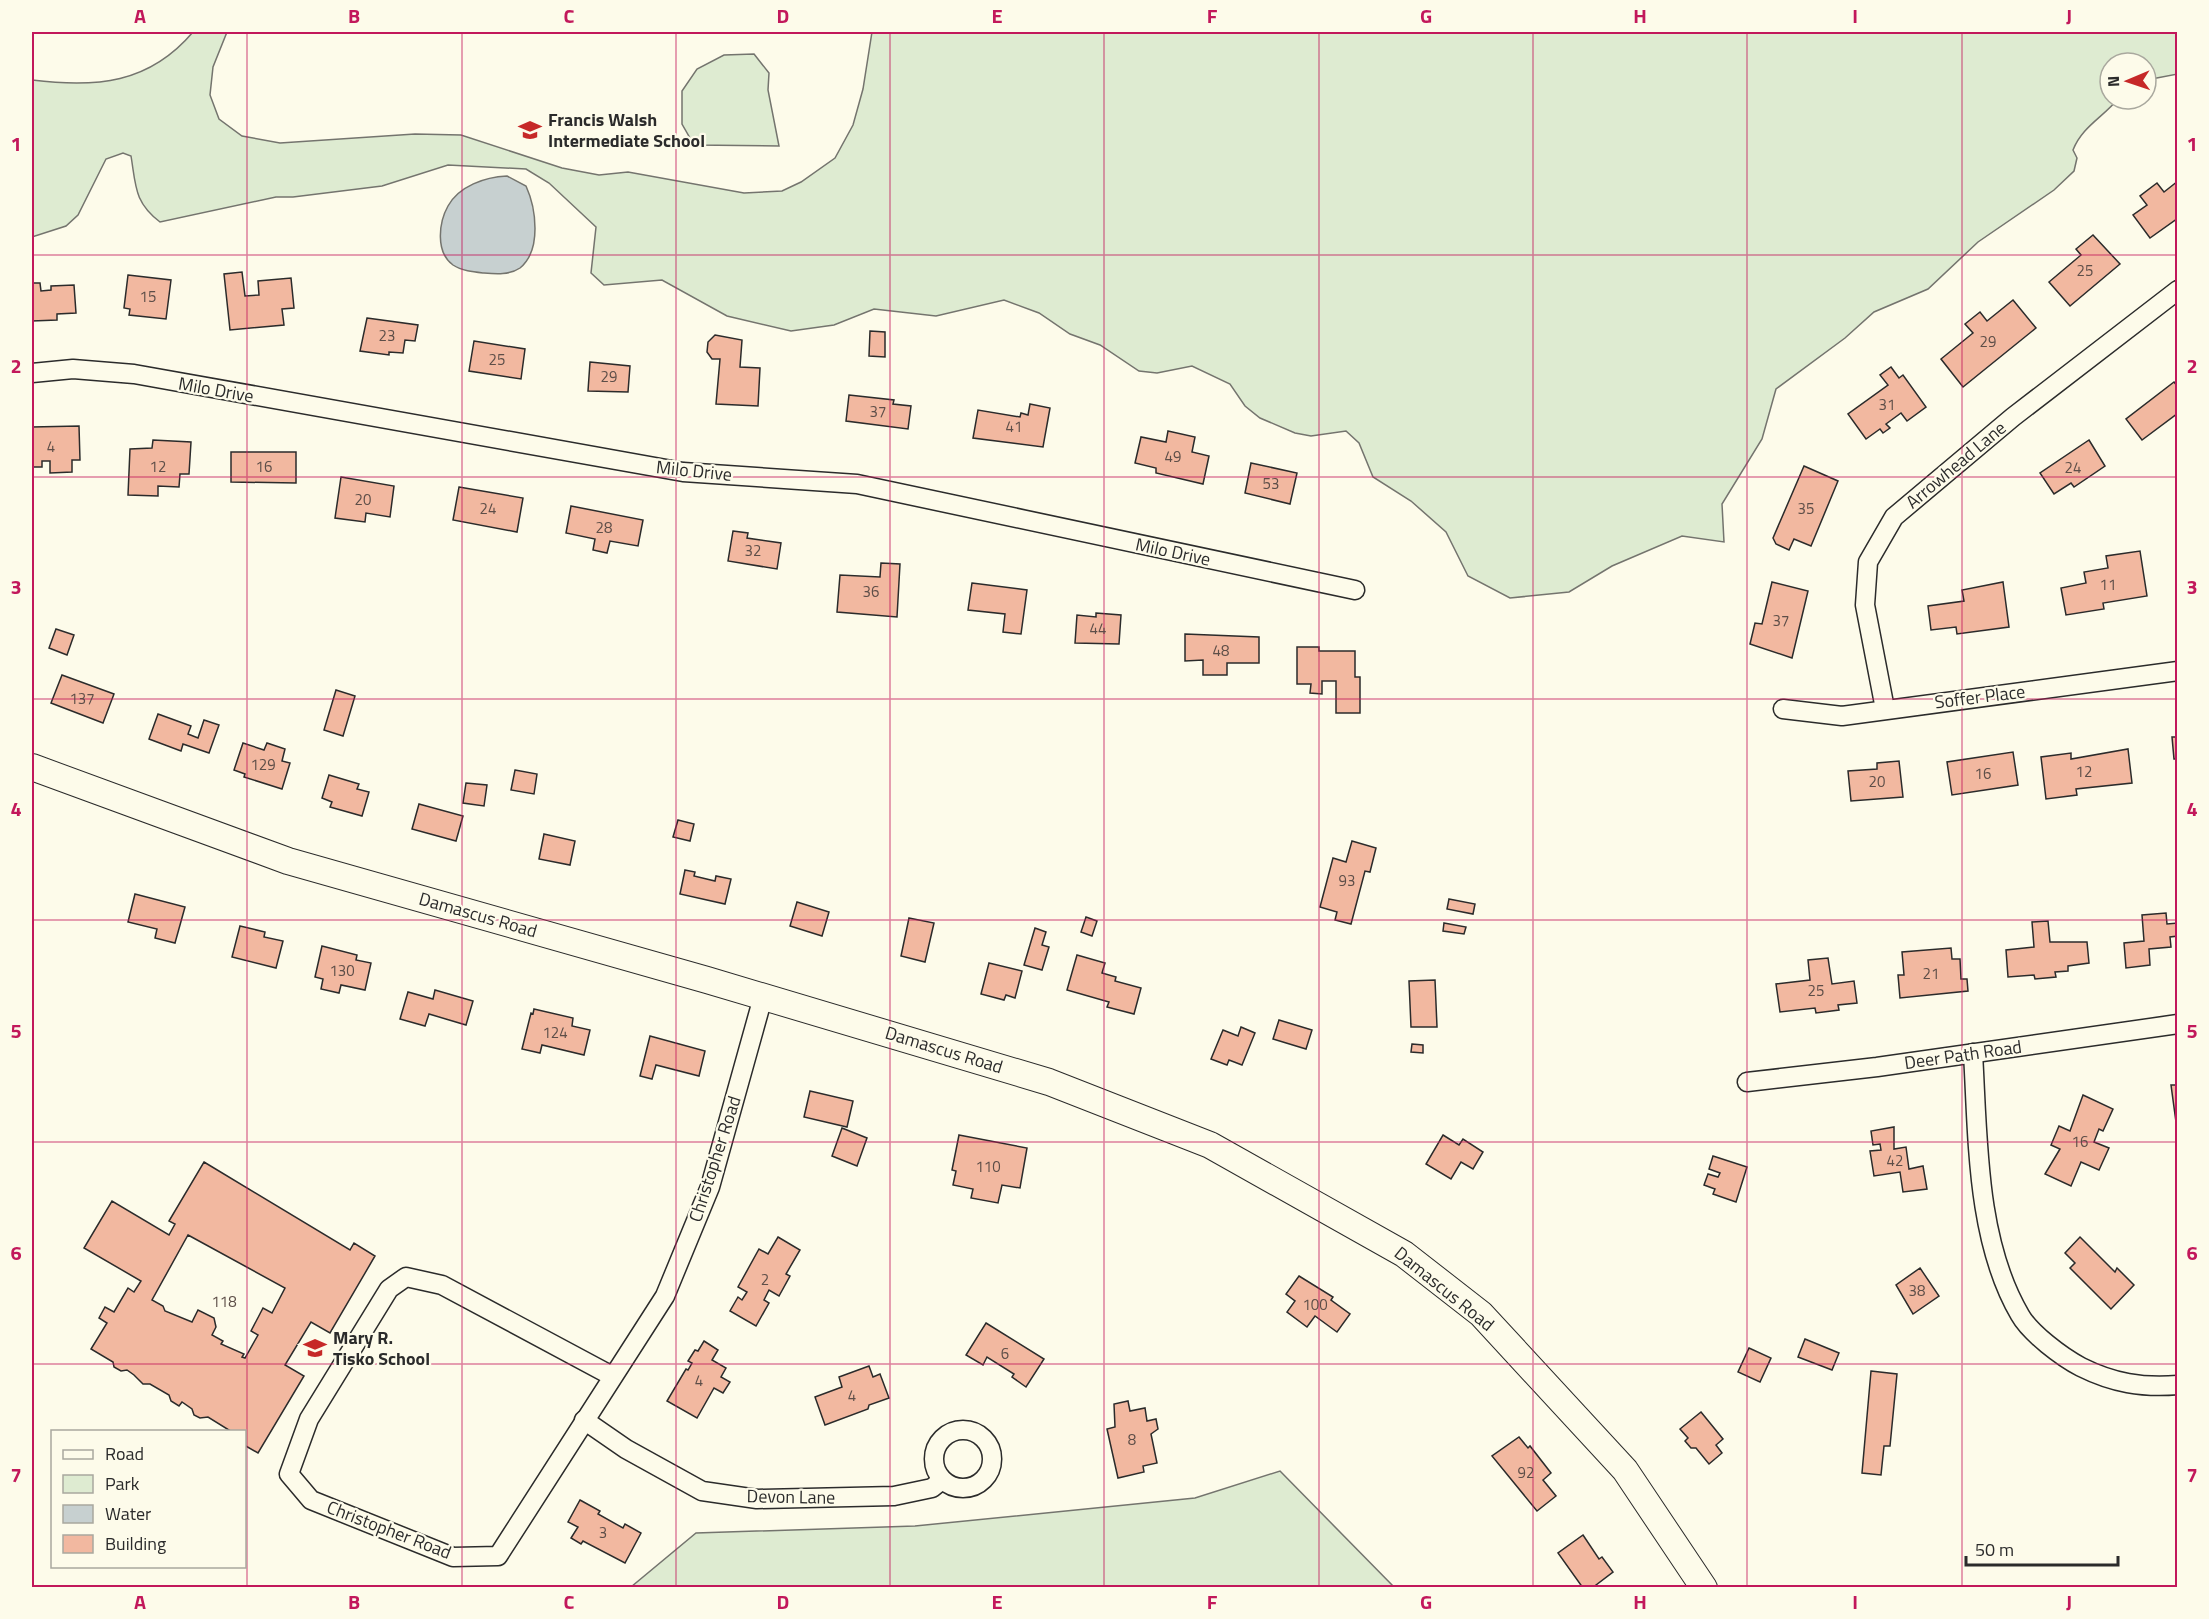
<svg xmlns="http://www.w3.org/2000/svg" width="2209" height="1619" viewBox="0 0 2209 1619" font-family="'Titillium Web',sans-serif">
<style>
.green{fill:#deebd1;stroke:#74746e;stroke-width:1.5}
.water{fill:#c7d0d0;stroke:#74746e;stroke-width:1.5}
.building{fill:#f2b8a0;stroke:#2b2b2b;stroke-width:1.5;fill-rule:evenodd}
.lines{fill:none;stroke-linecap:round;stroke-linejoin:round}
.street-casing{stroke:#2b2b2b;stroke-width:21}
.secondary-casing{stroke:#2b2b2b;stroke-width:28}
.street{stroke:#fdfbea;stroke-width:18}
.secondary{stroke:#fdfbea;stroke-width:26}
.grid{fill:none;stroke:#c2185b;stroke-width:1.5;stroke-opacity:0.55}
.labels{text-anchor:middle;stroke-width:4.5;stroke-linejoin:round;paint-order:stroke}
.number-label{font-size:15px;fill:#5d4e48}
.poi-label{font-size:18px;font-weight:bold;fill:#2b2b2b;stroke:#fdfbea;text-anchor:start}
.street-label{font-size:18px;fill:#2b2b2b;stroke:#fdfbea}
.neatline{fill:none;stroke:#c2185b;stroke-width:2}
.grid-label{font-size:20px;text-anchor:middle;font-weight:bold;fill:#c2185b}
</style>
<rect width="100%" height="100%" fill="#fdfbea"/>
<!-- green -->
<g class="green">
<path d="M 193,32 L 227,32 L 213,67 L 210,95 L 219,119 L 242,136 L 280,143 L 415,134 L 461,135 L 562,168 L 599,175 L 628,172 L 744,193 L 782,191 L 801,182 L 835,158 L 853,125 L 863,89 L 872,32 L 2177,32 L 2178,74 L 2146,80 L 2146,63 L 2110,63 L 2110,99 L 2118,99 C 2102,118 2082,127 2073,150 L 2077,158 L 2074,171 L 2054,190 L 1978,242 L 1928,289 L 1874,312 L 1845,338 L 1776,389 L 1762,439 L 1722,504 L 1724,542 L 1682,536 L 1612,566 L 1569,592 L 1510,598 L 1468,576 L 1446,532 L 1411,501 L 1373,477 L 1359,443 L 1346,431 L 1311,436 L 1295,433 L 1260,418 L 1245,406 L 1230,384 L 1192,366 L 1157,373 L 1139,371 L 1100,345 L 1070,334 L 1039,313 L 1004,300 L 936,316 L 874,309 L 834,325 L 791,331 L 727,316 L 662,280 L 604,285 L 591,273 L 596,227 L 549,183 L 526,169 L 448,165 L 382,186 L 293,197 L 276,197 L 160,222 C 134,202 136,186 131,156 L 123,153 L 106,159 L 78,215 L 66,226 L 32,237 L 32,80 C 96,88 149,84 193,32 Z"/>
<polygon points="754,54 769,73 768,90 779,146 694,145 682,124 682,91 697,69 724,55"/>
<polygon points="1280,1471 1394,1587 631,1587 696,1533 915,1526 1195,1498"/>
</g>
<!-- water -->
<path class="water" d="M 507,176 L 526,186 C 536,208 542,250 520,268 C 510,275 496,274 484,273 C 474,272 462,271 453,265 C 435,252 439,222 448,206 C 459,186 485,177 507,176 Z"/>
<!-- building -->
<g class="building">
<polygon points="2178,181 2178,218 2150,238 2133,215 2147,205 2140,196 2157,183 2164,192"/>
<polygon points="2093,235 2120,264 2070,306 2049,282 2081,255 2076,249"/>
<polygon points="242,272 245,296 259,295 258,281 291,278 294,308 282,309 284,325 230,330 224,274"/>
<polygon points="128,275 171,280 166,319 129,315 130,309 124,308"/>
<polygon points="32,283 40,283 41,291 51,290 51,286 74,285 76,313 57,314 57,320 32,321"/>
<polygon points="2013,300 2036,328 1963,387 1941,359 1973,333 1965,324 1980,312 1987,321"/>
<polygon points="367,318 418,325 415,341 405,340 403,353 389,352 389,355 360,351"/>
<polygon points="870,331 885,332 885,357 869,356"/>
<polygon points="715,335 742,340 740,367 760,368 758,406 716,404 720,359 712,359 707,352 708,342"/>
<polygon points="474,341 525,349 521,379 469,371"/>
<polygon points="590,362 630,366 628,392 588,391"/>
<polygon points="1891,367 1899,378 1903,375 1926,407 1907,421 1901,413 1886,424 1890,428 1883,433 1880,429 1866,439 1848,414 1888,385 1880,375"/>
<polygon points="2174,382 2178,387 2178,413 2142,440 2126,419"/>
<polygon points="849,395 894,400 893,404 911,406 908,429 846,421"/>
<polygon points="1030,404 1050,408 1043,447 973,438 978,410 1020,417 1021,413 1028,415"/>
<polygon points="79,426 80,460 72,460 72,472 50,473 50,461 42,461 42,467 32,467 32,427"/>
<polygon points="1168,431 1195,437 1192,452 1209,456 1203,484 1156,473 1156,468 1135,463 1141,437 1166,442"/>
<polygon points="153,440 191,442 189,474 180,474 179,487 158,486 158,496 128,495 130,449 152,448"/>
<polygon points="2089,440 2105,466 2074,487 2071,483 2054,494 2040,473"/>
<polygon points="231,452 296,452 296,483 231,482"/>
<polygon points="1251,463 1297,473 1290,504 1245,493"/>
<polygon points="1804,466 1838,481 1811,546 1794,539 1789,550 1776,544 1773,538"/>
<polygon points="341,477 394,486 390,517 366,513 365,522 335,518"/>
<polygon points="459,487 523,498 517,532 453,520"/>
<polygon points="571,506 643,520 638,546 610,541 607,553 593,550 595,539 566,533"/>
<polygon points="733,531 748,533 747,538 781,543 777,569 728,561"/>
<polygon points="2140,551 2147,596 2103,603 2104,609 2066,615 2061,588 2086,583 2084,572 2108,568 2106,556"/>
<polygon points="881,563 900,564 897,617 837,612 840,575 880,577"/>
<polygon points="1772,582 1808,591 1792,658 1750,644 1755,623 1762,624"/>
<polygon points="2003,582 2009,627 1957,634 1956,627 1931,630 1928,606 1964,601 1962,590"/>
<polygon points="972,583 1027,590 1021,634 1003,632 1005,614 968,610"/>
<polygon points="1096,613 1121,615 1119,644 1075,643 1077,615 1096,617"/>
<polygon points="56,629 74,635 67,655 49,648"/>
<polygon points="1185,634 1259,637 1259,663 1227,663 1227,675 1203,675 1203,660 1185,661"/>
<polygon points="1297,647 1319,647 1319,651 1355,651 1355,677 1360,677 1360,713 1336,713 1336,681 1322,681 1322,694 1310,693 1311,684 1297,684"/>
<polygon points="62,675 114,694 103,723 51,703"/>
<polygon points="336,690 355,696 343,736 324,730"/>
<polygon points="158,714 191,726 188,734 198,738 204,720 219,725 209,753 183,744 181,751 149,739"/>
<polygon points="2172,737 2178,737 2178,759 2174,759"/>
<polygon points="243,743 264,750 267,743 285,749 282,761 290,763 282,789 244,777 245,774 234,770"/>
<polygon points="2128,749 2132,783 2076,789 2077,795 2046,799 2041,757 2071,753 2071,759"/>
<polygon points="2013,752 2018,785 1952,795 1947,762"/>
<polygon points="1899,761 1903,797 1851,801 1848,771 1877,769 1877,763"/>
<polygon points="515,770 537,774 534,794 511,790"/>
<polygon points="329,775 359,784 357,789 369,792 362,816 330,807 332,802 322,798"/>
<polygon points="466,783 487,785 484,806 463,803"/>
<polygon points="419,804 463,816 456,841 412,829"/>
<polygon points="678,820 694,824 690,841 673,837"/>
<polygon points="544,834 575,841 570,865 539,859"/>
<polygon points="1352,841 1376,848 1370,872 1365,871 1351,924 1335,920 1337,912 1320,907 1333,858 1346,862"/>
<polygon points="685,870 695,872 694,876 715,881 716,876 731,879 725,904 680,894"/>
<polygon points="135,894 185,907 175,943 155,938 157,929 128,922"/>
<polygon points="1449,899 1475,904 1473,914 1447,909"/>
<polygon points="797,902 829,912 822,936 790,926"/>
<polygon points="2166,913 2167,924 2178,923 2178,936 2170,937 2171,947 2149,949 2150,965 2126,968 2124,943 2144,941 2142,915"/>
<polygon points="1086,917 1097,921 1092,936 1081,932"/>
<polygon points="909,918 934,923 925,962 901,956"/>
<polygon points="2048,921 2050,942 2087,942 2089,963 2068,966 2068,971 2055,972 2056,977 2035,979 2034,975 2008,977 2006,950 2034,947 2032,922"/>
<polygon points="1444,923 1466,927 1464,934 1443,931"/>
<polygon points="240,926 265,932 264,937 283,941 276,968 232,957"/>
<polygon points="1035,928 1046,932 1042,945 1049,947 1042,970 1024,965"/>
<polygon points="322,946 357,955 356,960 371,963 365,990 341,985 339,993 321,989 323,979 315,977"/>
<polygon points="1951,948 1952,959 1960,959 1961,979 1967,979 1968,991 1900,998 1898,975 1904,975 1902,952"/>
<polygon points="1077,955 1105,963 1102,973 1116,977 1115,981 1141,988 1134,1014 1107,1007 1109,1002 1067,990"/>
<polygon points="1828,958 1832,984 1854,981 1857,1003 1838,1005 1839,1010 1816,1013 1815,1008 1780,1012 1776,984 1810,980 1808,960"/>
<polygon points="989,963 1022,971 1015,998 1006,995 1004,1000 981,994"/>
<polygon points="1435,980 1437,1027 1411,1027 1409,981"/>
<polygon points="435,990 473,1001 466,1025 429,1014 425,1026 400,1019 408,992 433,999"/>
<polygon points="534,1009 573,1018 572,1026 590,1030 584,1055 542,1045 540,1053 522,1049 531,1013 533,1014"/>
<polygon points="1279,1020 1312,1030 1306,1049 1273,1039"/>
<polygon points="1241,1027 1255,1033 1242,1065 1229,1060 1227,1065 1211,1059 1223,1030 1238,1036"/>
<polygon points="650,1036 705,1051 699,1076 656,1065 652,1079 640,1076"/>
<polygon points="1412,1044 1423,1045 1423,1053 1411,1052"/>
<polygon points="2171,1085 2178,1085 2178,1137"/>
<polygon points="810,1091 853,1101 847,1127 804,1117"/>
<polygon points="2083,1095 2113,1109 2103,1131 2099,1129 2094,1142 2109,1148 2099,1170 2081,1162 2071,1186 2045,1174 2060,1149 2051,1145 2059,1126 2070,1131"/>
<polygon points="1894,1127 1894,1149 1906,1147 1909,1169 1923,1166 1927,1189 1903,1192 1900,1172 1874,1176 1870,1151 1881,1150 1880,1144 1873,1145 1871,1131"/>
<polygon points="842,1128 867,1138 857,1166 832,1156"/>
<polygon points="959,1135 1027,1148 1020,1188 1002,1185 998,1203 971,1198 973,1189 953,1185 956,1171 952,1170"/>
<polygon points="1443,1135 1459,1145 1463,1139 1483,1152 1473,1169 1461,1162 1451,1179 1426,1164"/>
<polygon points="1713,1156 1747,1167 1736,1202 1713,1194 1715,1189 1704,1185 1708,1174 1718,1177 1720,1173 1709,1169"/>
<path d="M 204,1162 L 350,1250 L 354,1243 L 375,1256 L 330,1333 L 311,1322 L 285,1365 L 304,1376 L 258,1453 L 244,1445 L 244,1432 L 232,1432 L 208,1417 L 200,1418 L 194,1415 L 192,1409 L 182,1402 L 179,1406 L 171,1401 L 169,1395 L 150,1384 L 143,1384 L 134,1375 L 127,1370 L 121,1371 L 114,1367 L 113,1362 L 91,1349 L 107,1323 L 99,1318 L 105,1307 L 114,1312 L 128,1288 L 134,1292 L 141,1281 L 84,1248 L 112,1201 L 169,1235 L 175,1224 L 169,1221 ZM 188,1235 L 285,1288 L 272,1313 L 263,1308 L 251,1331 L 258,1335 L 245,1358 L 242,1357 L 244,1354 L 221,1344 L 223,1341 L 212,1335 L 216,1327 L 214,1318 L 198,1310 L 192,1322 L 165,1311 L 163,1306 L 152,1300 Z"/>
<polygon points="778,1237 800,1250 786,1274 790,1276 779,1296 769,1290 764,1300 769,1303 756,1326 730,1311 738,1297 742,1300 747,1292 738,1287 759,1249 768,1254"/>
<polygon points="2080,1237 2115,1272 2117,1268 2134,1285 2111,1309 2070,1268 2075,1263 2065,1253"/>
<polygon points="1920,1268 1939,1296 1913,1314 1896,1285"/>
<polygon points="1299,1276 1333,1297 1331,1300 1350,1314 1337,1332 1315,1316 1307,1327 1287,1312 1295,1301 1286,1294"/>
<polygon points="986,1323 1044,1359 1026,1387 1012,1377 1014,1374 987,1357 983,1365 966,1355"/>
<polygon points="1805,1339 1839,1353 1832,1370 1798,1357"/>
<polygon points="704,1341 718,1350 712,1360 726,1368 721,1377 730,1382 723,1393 714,1388 697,1418 667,1401 686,1369 688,1370 692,1363 688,1361 695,1350 698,1351"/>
<polygon points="1749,1348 1771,1358 1760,1382 1738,1372"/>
<polygon points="869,1366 873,1377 880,1374 889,1398 869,1405 868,1409 825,1425 815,1397 842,1387 839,1377"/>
<polygon points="1871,1371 1897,1374 1890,1446 1884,1446 1881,1475 1862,1473"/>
<polygon points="1128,1401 1130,1411 1145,1408 1147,1421 1156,1419 1158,1429 1151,1434 1157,1463 1143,1466 1144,1472 1118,1478 1107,1429 1115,1427 1114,1404"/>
<polygon points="1701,1412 1723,1439 1716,1445 1722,1453 1709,1464 1696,1448 1691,1448 1685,1441 1688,1438 1680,1429"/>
<polygon points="1519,1437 1528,1448 1530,1446 1551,1473 1543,1480 1556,1496 1537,1511 1492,1456"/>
<polygon points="580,1500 600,1511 598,1514 623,1528 625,1524 641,1533 625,1563 583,1541 581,1544 571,1538 578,1527 568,1522"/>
<polygon points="1583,1535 1599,1559 1602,1557 1613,1572 1592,1588 1583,1588 1558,1553"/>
</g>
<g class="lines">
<!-- street casing -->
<g class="street-casing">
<g id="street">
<polyline points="32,373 73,369 134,374 683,472 857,484 1355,590"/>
<polyline points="1783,709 1842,716 2178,671"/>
<polyline points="1885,709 1865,605 1868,562 1894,517 2013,417 2178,290"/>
<path d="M 1973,1053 C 1978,1138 1976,1240 2020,1315 C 2030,1333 2062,1357 2081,1367 C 2113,1383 2142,1388 2178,1385"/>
<polyline points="1747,1082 1877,1067 2178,1024"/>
<polyline points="612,1376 442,1285 406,1277 389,1289 309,1419 289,1474 311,1500 453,1557 498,1556 665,1296 710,1187 763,997"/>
<polyline points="584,1420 626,1449 702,1491 757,1499 894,1496 932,1488 942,1480"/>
<circle cx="963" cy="1459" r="29"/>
</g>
</g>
<!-- secondary casing -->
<g class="secondary-casing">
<polyline id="secondary" points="32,767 288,861 707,980 1049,1082 1210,1145 1404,1254 1481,1314 1625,1470 1704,1588"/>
</g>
<!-- street -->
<use href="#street" class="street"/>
<!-- secondary -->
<use href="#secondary" class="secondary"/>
</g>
<!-- grid -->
<path class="grid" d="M 247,32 L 247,1588M 462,32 L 462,1588M 676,32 L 676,1588M 890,32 L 890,1588M 1104,32 L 1104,1588M 1319,32 L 1319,1588M 1533,32 L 1533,1588M 1747,32 L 1747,1588M 1962,32 L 1962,1588M 32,255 L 2178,255M 32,477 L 2178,477M 32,699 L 2178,699M 32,920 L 2178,920M 32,1142 L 2178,1142M 32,1364 L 2178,1364"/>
<!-- icons -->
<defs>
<g id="school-bare" transform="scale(1.8)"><path d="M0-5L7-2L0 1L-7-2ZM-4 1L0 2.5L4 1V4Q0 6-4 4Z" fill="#c62828" stroke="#fdfbea" stroke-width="2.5" paint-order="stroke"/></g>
</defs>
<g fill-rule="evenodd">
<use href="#school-bare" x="530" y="130"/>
<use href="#school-bare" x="315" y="1348"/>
</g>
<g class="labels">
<!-- number labels -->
<g class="number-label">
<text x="2085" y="276">25</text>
<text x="148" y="302">15</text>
<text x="387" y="341">23</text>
<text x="1988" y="347">29</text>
<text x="497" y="365">25</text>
<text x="609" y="382">29</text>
<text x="1887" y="410">31</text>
<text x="878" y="417">37</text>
<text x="1014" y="432">41</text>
<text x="51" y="452">4</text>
<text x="1173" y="462">49</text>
<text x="158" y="472">12</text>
<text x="264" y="472">16</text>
<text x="2073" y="473">24</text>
<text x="1271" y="489">53</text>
<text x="363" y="505">20</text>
<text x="488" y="514">24</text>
<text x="1806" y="514">35</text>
<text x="604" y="533">28</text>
<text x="753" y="556">32</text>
<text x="2108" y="590">11</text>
<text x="871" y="597">36</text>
<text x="1781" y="626">37</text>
<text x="1098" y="634">44</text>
<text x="1221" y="656">48</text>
<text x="82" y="704">137</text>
<text x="263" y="770">129</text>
<text x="2084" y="777">12</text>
<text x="1983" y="779">16</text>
<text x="1877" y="787">20</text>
<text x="1347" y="886">93</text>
<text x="342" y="976">130</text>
<text x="1931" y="979">21</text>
<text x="1816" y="996">25</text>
<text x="555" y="1038">124</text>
<text x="2080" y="1147">16</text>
<text x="1895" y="1166">42</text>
<text x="988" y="1172">110</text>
<text x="765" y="1285">2</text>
<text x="1917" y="1296">38</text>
<text x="224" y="1307">118</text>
<text x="1315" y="1310">100</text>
<text x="1005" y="1359">6</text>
<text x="699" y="1386">4</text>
<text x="852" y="1401">4</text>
<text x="1132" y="1445">8</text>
<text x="1526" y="1478">92</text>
<text x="603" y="1538">3</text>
</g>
<!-- poi labels -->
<g class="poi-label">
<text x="548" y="126">Francis Walsh<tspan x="548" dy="21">Intermediate School</tspan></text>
<text x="333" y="1344">Mary R.<tspan x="333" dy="21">Tisko School</tspan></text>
</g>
<!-- street labels -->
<g class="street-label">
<text transform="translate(216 390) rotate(10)" y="6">Milo Drive</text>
<text transform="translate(1956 465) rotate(-40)" y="6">Arrowhead Lane</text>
<text transform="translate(694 471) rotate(6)" y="6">Milo Drive</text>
<text transform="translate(1173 552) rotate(12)" y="6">Milo Drive</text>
<text transform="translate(1980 697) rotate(-7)" y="6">Soffer Place</text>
<text transform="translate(478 915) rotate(16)" y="6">Damascus Road</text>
<text transform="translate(944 1050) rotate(17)" y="6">Damascus Road</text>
<text transform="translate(1963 1055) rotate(-8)" y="6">Deer Path Road</text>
<text transform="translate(715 1159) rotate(-72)" y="6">Christopher Road</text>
<text transform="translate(1444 1289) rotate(39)" y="6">Damascus Road</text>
<text transform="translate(791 1497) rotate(1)" y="6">Devon Lane</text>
<text transform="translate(389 1530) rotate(21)" y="6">Christopher Road</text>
</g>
</g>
<!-- border -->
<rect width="2209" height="1619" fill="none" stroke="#fdfbea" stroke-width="66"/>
<!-- legend -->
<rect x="51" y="1430" width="195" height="138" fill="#fdfbea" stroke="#a9a89e" stroke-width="1.5"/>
<rect x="63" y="1450" width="30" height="9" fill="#fdfbea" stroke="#a9a89e" stroke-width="1.5"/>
<text x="105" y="1460" font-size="18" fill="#2b2b2b">Road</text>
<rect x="63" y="1475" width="30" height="18" fill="#deebd1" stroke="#a9a89e" stroke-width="1.5"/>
<text x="105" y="1490" font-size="18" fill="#2b2b2b">Park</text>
<rect x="63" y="1505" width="30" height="18" fill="#c7d0d0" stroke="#a9a89e" stroke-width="1.5"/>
<text x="105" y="1520" font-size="18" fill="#2b2b2b">Water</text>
<rect x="63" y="1535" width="30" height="18" fill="#f2b8a0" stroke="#a9a89e" stroke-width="1.5"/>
<text x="105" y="1550" font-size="18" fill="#2b2b2b">Building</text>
<!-- north arrow -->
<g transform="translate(2128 81) rotate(268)"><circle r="28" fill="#fdfbea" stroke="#a9a89e" stroke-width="1.5"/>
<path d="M0-4.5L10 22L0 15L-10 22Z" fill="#c62828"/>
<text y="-9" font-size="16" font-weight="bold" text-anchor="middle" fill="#2b2b2b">N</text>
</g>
<!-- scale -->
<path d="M1966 1556v9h152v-9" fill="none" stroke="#2b2b2b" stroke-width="3"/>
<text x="1975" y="1556" font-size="18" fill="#2b2b2b" stroke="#fdfbea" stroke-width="4.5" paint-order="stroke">50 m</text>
<rect x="33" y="33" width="2143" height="1553" class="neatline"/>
<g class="grid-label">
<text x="140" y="23">A</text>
<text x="354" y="23">B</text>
<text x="569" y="23">C</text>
<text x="783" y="23">D</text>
<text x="997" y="23">E</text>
<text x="1212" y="23">F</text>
<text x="1426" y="23">G</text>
<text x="1640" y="23">H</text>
<text x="1855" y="23">I</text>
<text x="2069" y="23">J</text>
<text x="16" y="151">1</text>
<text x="2192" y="151">1</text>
<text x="16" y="373">2</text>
<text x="2192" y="373">2</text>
<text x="16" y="594">3</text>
<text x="2192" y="594">3</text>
<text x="16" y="816">4</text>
<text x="2192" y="816">4</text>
<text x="16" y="1038">5</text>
<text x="2192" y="1038">5</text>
<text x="16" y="1260">6</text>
<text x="2192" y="1260">6</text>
<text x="16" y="1482">7</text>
<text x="2192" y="1482">7</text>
<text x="140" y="1609">A</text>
<text x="354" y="1609">B</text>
<text x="569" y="1609">C</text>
<text x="783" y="1609">D</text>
<text x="997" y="1609">E</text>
<text x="1212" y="1609">F</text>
<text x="1426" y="1609">G</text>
<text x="1640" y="1609">H</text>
<text x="1855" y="1609">I</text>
<text x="2069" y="1609">J</text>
</g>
</svg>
